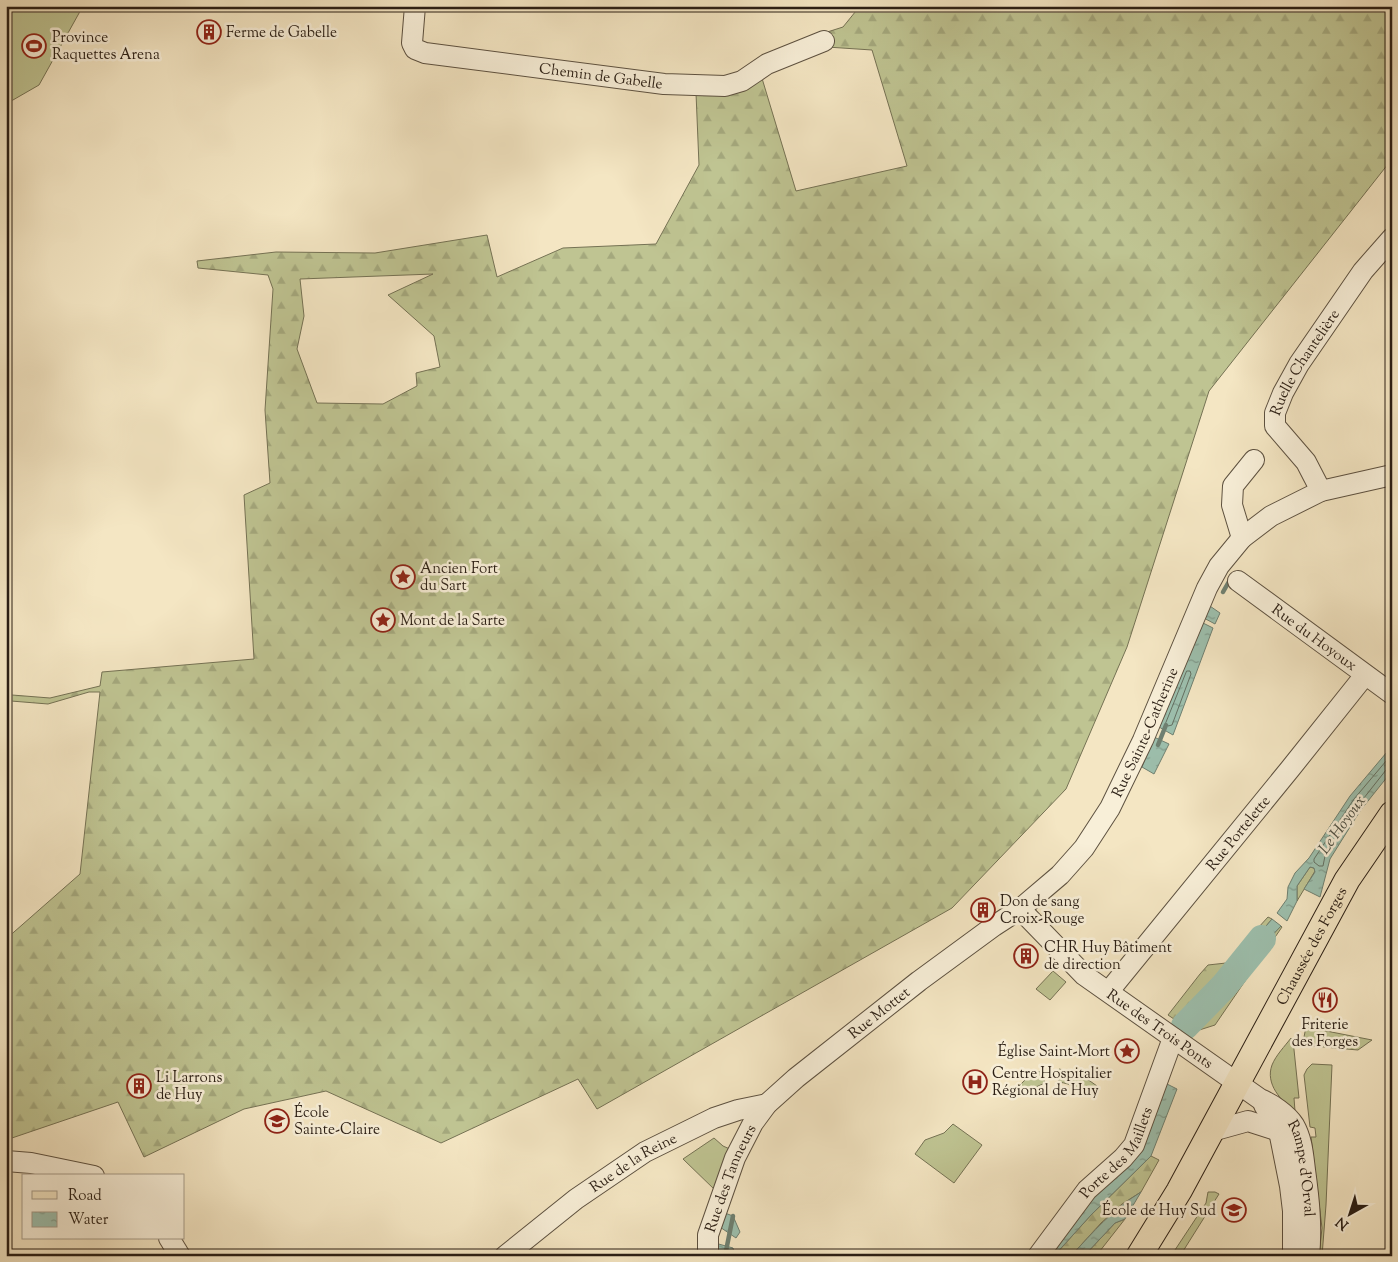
<svg xmlns="http://www.w3.org/2000/svg" width="1398" height="1262" viewBox="0 0 1398 1262" font-family="'Sorts Mill Goudy',serif">
<style>
.grass{fill:#bfc492;stroke:#757254}
.forest{fill:url(#forest-firs);stroke:#757254;fill-rule:evenodd}
.water{fill:url(#water-ripples);stroke:#6f8071}
.lines{fill:none;stroke-linecap:round;stroke-linejoin:round}
.shore{stroke:#647062;stroke-width:1}
.stream{stroke:#6f8071;stroke-width:4.5}
.river{stroke:#9dc0ae;stroke-width:28}
.minor-casing{stroke:#5d5140;stroke-width:22}
.major-casing{stroke:#2b1f15;stroke-width:27}
.minor{stroke:#f8efd8;stroke-width:20}
.major{stroke:#f4e6c3;stroke-width:25}
.labels{text-anchor:middle;stroke-width:5;stroke-linejoin:round;paint-order:stroke}
.poi-label{font-size:15px;fill:#2b1f15;stroke:#f8efd8;text-anchor:start}
.street-label{font-size:15px;fill:#2b1f15;stroke:#f8efd8}
.water-label{font-size:16px;font-style:italic;fill:#4d4f43;stroke:#f8efd8}
</style>
<defs>
<pattern id="forest-firs" width="22" height="20" patternUnits="userSpaceOnUse" patternTransform="scale(1.25)"><rect width="22" height="20" fill="#bfc492"/><path d="M5 1l3.5 6h-7zM16 11l3.5 6h-7z" fill="#a4a87d"/></pattern>
<pattern id="water-ripples" width="26" height="14" patternUnits="userSpaceOnUse" patternTransform="scale(1.25)"><rect width="26" height="14" fill="#9dc0ae"/><path d="M2 4q2-2 4 0t4 0M15 11q2-2 4 0t4 0" fill="none" stroke="#809b8c"/></pattern>
</defs>
<rect width="100%" height="100%" fill="#f4e6c3"/>
<filter id="stains"><feTurbulence type="fractalNoise" baseFrequency=".004" numOctaves="4"/><feColorMatrix values="0 0 0 0 .2 0 0 0 0 .09 0 0 0 0 .02 0 0 0 .5 -.17"/></filter>
<radialGradient id="worn" r=".72"><stop offset=".6" stop-color="#630" stop-opacity="0"/><stop offset="1" stop-color="#630" stop-opacity=".3"/></radialGradient>
<!-- grass -->
<g class="grass">
<polygon points="6,6 83,6 39,85 6,104"/>
<polygon points="1310,867 1314,868 1315,871 1297,901 1297,886"/>
<polygon points="1053,971 1066,982 1050,1000 1036,989"/>
<polygon points="1306,1027 1372,1040 1358,1050 1313,1046 1309,1039 1304,1037"/>
<path d="M 1291,1038 L 1293,1040 L 1299,1098 L 1294,1098 L 1295,1111 C 1281,1101 1265,1084 1272,1065 C 1276,1055 1285,1046 1291,1038 Z"/>
<polygon points="1312,1064 1332,1065 1326,1205 1322,1256 1319,1256 1322,1228 1311,1137 1316,1137 1315,1128 1310,1127 1304,1075 1307,1069"/>
<path d="M 1059,1069 L 1080,1074 L 1097,1086 L 1088,1097 C 1080,1088 1071,1084 1059,1082 Z"/>
<polygon points="1041,1071 1045,1083 1036,1087 1026,1095 1017,1088 1029,1076"/>
<polygon points="953,1124 982,1145 954,1183 915,1154 925,1140 944,1133"/>
<polygon points="714,1138 723,1146 732,1150 715,1190 683,1159"/>
<polygon points="1208,1192 1215,1192 1219,1194 1180,1256 1171,1256 1206,1203"/>
</g>
<!-- forest -->
<g class="forest">
<path d="M 860,6 L 1392,6 L 1392,159 L 1209,391 L 1127,647 L 1066,789 L 952,908 L 597,1109 L 578,1079 L 441,1143 L 326,1091 L 244,1109 L 144,1157 L 118,1102 L 6,1140 L 6,939 L 80,874 L 100,692 L 89,692 L 48,704 L 11,701 L 6,703 L 6,697 L 12,695 L 50,698 L 100,686 L 102,672 L 254,659 L 244,495 L 270,483 L 265,410 L 273,289 L 268,275 L 198,268 L 197,261 L 276,252 L 375,253 L 487,235 L 497,277 L 563,248 L 656,244 L 699,165 L 696,93 L 761,75 L 796,191 L 907,166 L 872,50 L 827,47 L 821,34 L 843,27 ZM 433,274 L 388,295 L 434,336 L 440,367 L 416,373 L 417,386 L 383,404 L 317,403 L 297,349 L 304,316 L 300,279 Z"/>
<polygon points="1268,917 1272,919 1240,957 1238,968 1242,967 1281,926 1282,927 1215,1025 1193,1032 1168,1015 1200,974 1208,965 1226,963"/>
<polygon points="1151,1156 1159,1160 1141,1192 1122,1204 1101,1223 1071,1256 1054,1256 1091,1215"/>
<polygon points="1125,1219 1096,1256 1084,1256 1115,1223"/>
</g>
<!-- water -->
<g class="water">
<polygon points="1207,604 1220,613 1215,624 1202,617"/>
<polygon points="1201,622 1213,628 1173,735 1159,727"/>
<polygon points="1154,737 1169,744 1154,774 1142,767"/>
<polygon points="1392,746 1392,771 1360,811 1330,859 1320,897 1304,889 1315,872 1314,868 1310,867 1297,886 1297,901 1287,921 1277,913 1287,899 1288,887 1295,873 1309,858 1350,796"/>
<polygon points="1272,919 1281,926 1242,967 1238,968 1240,957"/>
<polygon points="1165,1083 1177,1089 1151,1156 1091,1215 1054,1256 1045,1256 1066,1229"/>
<path d="M 1141,1192 L 1125,1219 L 1115,1223 L 1084,1256 L 1071,1256 C 1093,1232 1113,1209 1141,1192 Z"/>
<polygon points="722,1212 733,1216 740,1232 736,1238 717,1225"/>
<polygon points="715,1243 733,1248 735,1256 715,1256"/>
</g>
<g class="lines">
<!-- shore -->
<g class="shore">
<polygon points="1187,671 1190,671 1191,674 1172,725 1168,726 1166,723"/>
<polyline points="1392,754 1354,799 1314,859 1314,862 1319,866 1323,866 1325,856 1356,808 1386,770 1392,768"/>
</g>
<!-- stream -->
<g class="stream">
<polyline points="1223,592 1231,578"/>
<polyline points="1158,745 1166,725"/>
<polyline points="725,1256 733,1216"/>
</g>
<!-- river -->
<polyline class="river" points="1185,1026 1224,986 1262,939"/>
<!-- minor casing -->
<g class="minor-casing">
<g id="minor">
<path id="s1" d="M 415,6 L 412,43 L 415,49 L 425,53 L 664,84 L 725,86 L 742,81 L 767,64 L 824,41"/>
<path id="s2" d="M 1321,491 L 1306,462 L 1275,426 L 1275,413 L 1283,393 L 1299,364 L 1363,271 L 1392,238"/>
<polyline points="1242,538 1232,505 1233,486 1254,460"/>
<path id="s3" d="M 1238,581 L 1392,694"/>
<path id="s4" d="M 1020,909 L 1084,975 L 1260,1099 C 1272,1104 1287,1114 1294,1125 C 1302,1139 1303,1154 1305,1170 C 1309,1199 1312,1227 1309,1256"/>
<path id="s5" d="M 1109,991 L 1290,769 L 1365,675"/>
<polyline points="1264,1105 1279,1131 1290,1186 1293,1211 1293,1256"/>
<polyline points="1212,1131 1248,1121 1279,1131"/>
<polyline points="6,1161 31,1163 94,1176"/>
<polyline points="169,1238 180,1256"/>
<path id="s6" d="M 505,1256 L 576,1199 L 645,1152 L 714,1118 L 738,1110 L 767,1104"/>
<path id="s7" d="M 708,1256 L 708,1235 L 735,1158 L 753,1123 L 767,1104 L 796,1078 L 919,981 L 994,926 L 1020,909 L 1060,875 L 1084,848 L 1110,808 L 1143,740 L 1207,588 L 1219,566 L 1242,538 L 1271,516 L 1321,491 L 1392,475"/>
<path id="s8" d="M 1038,1256 L 1087,1190 L 1123,1158 L 1134,1145 L 1173,1038"/>
</g>
</g>
<!-- major casing -->
<g class="major-casing">
<g id="major">
<path id="s9" d="M 1139,1256 L 1179,1191 L 1347,880 L 1392,814"/>
</g>
</g>
<!-- minor -->
<use href="#minor" class="minor"/>
<!-- major -->
<use href="#major" class="major"/>
</g>
<!-- icons -->
<defs>
<g id="building-ring" transform="scale(1.25)"><circle r="9.5" fill="#f8efd8" stroke="#8f2418" stroke-width="1.5"/><path d="M-4-6H4V6H1V3H-1V6H-4ZM-2.5-4.3h1.7v1.8h-1.7ZM.8-4.3h1.7v1.8H.8ZM-2.5-1h1.7V.8h-1.7ZM.8-1h1.7V.8H.8Z" fill="#8f2418"/></g>
<g id="stadium-ring" transform="scale(1.25)"><circle r="9.5" fill="#f8efd8" stroke="#8f2418" stroke-width="1.5"/><path d="M0-5a6.5 5 0 1 0 0 10a6.5 5 0 1 0 0-10ZM-3.5-1.8h7v3.6h-7Z" fill="#8f2418"/></g>
<g id="sight-ring" transform="scale(1.25)"><circle r="9.5" fill="#f8efd8" stroke="#8f2418" stroke-width="1.5"/><path d="M0-6L1.8-2.2L6-1.7L2.9 1.2L3.7 5.4L0 3.3L-3.7 5.4L-2.9 1.2L-6-1.7L-1.8-2.2Z" fill="#8f2418"/></g>
<g id="restaurant-ring" transform="scale(1.25)"><circle r="9.5" fill="#f8efd8" stroke="#8f2418" stroke-width="1.5"/><path d="M-5-6h1v4h1v-4h1v4h1v-4h1v5L-1.5 .5V6h-2V.5L-5-1ZM5-6V6H3V1.5H1.5Q1.5-4 5-6Z" fill="#8f2418"/></g>
<g id="hospital-ring" transform="scale(1.25)"><circle r="9.5" fill="#f8efd8" stroke="#8f2418" stroke-width="1.5"/><path d="M-5-5h3v3.5h4V-5h3V5h-3V1.5h-4V5h-3Z" fill="#8f2418"/></g>
<g id="school-ring" transform="scale(1.25)"><circle r="9.5" fill="#f8efd8" stroke="#8f2418" stroke-width="1.5"/><path d="M0-5L7-2L0 1L-7-2ZM-4 1L0 2.5L4 1V4Q0 6-4 4Z" fill="#8f2418"/></g>
</defs>
<g fill-rule="evenodd">
<use href="#building-ring" x="209" y="32"/>
<use href="#stadium-ring" x="34" y="46"/>
<use href="#sight-ring" x="403" y="577"/>
<use href="#sight-ring" x="383" y="620"/>
<use href="#building-ring" x="983" y="910"/>
<use href="#building-ring" x="1026" y="956"/>
<use href="#restaurant-ring" x="1325" y="1000"/>
<use href="#sight-ring" x="1127" y="1051"/>
<use href="#hospital-ring" x="975" y="1082"/>
<use href="#building-ring" x="139" y="1086"/>
<use href="#school-ring" x="277" y="1121"/>
<use href="#school-ring" x="1234" y="1210"/>
</g>
<g class="labels">
<!-- poi labels -->
<g class="poi-label">
<text x="226" y="37">Ferme de Gabelle</text>
<text x="52" y="42">Province<tspan x="52" dy="17">Raquettes Arena</tspan></text>
<text x="420" y="573">Ancien Fort<tspan x="420" dy="17">du Sart</tspan></text>
<text x="400" y="625">Mont de la Sarte</text>
<text x="1000" y="906">Don de sang<tspan x="1000" dy="17">Croix-Rouge</tspan></text>
<text x="1044" y="952">CHR Huy Bâtiment<tspan x="1044" dy="17">de direction</tspan></text>
<text x="1325" y="1029" text-anchor="middle">Friterie<tspan x="1325" dy="17">des Forges</tspan></text>
<text x="1110" y="1056" text-anchor="end">Église Saint-Mort</text>
<text x="992" y="1078">Centre Hospitalier<tspan x="992" dy="17">Régional de Huy</tspan></text>
<text x="156" y="1082">Li Larrons<tspan x="156" dy="17">de Huy</tspan></text>
<text x="294" y="1117">École<tspan x="294" dy="17">Sainte-Claire</tspan></text>
<text x="1216" y="1215" text-anchor="end">École de Huy Sud</text>
</g>
<!-- street labels -->
<g class="street-label">
<text dy="5" stroke="none"><textPath href="#s1" startOffset="232">Chemin de Gabelle</textPath></text>
<text dy="5" stroke="none"><textPath href="#s2" startOffset="152">Ruelle Chantelière</textPath></text>
<text dy="5" stroke="none"><textPath href="#s3" startOffset="95">Rue du Hoyoux</textPath></text>
<text dy="5" stroke="none"><textPath href="#s7" startOffset="705">Rue Sainte-Catherine</textPath></text>
<text dy="5" stroke="none"><textPath href="#s5" startOffset="204">Rue Portelette</textPath></text>
<text dy="5" stroke="none"><textPath href="#s9" startOffset="355">Chaussée des Forges</textPath></text>
<text dy="5" stroke="none"><textPath href="#s7" startOffset="310">Rue Mottet</textPath></text>
<text dy="5" stroke="none"><textPath href="#s4" startOffset="185">Rue des Trois Ponts</textPath></text>
<text dy="5" stroke="none"><textPath href="#s8" startOffset="131">Porte des Maillets</textPath></text>
<text dy="5" stroke="none"><textPath href="#s6" startOffset="159">Rue de la Reine</textPath></text>
<text dy="5" stroke="none"><textPath href="#s4" startOffset="395">Rampe d'Orval</textPath></text>
<text dy="5" stroke="none"><textPath href="#s7" startOffset="82">Rue des Tanneurs</textPath></text>
</g>
<!-- water labels -->
<g class="water-label">
<text transform="translate(1341 824) rotate(-54)" y="6">Le Hoyoux</text>
</g>
</g>
<!-- margin -->
<rect width="1398" height="1262" fill="none" stroke="#f4e6c3" stroke-width="25"/>
<rect x="8" y="8" width="1383" height="1247" fill="none" stroke="#2b1f15" stroke-width="2.5"/>
<rect x="12" y="12" width="1373" height="1237" fill="none" stroke="#2b1f15"/>
<!-- legend -->
<rect x="22" y="1174" width="162" height="65" fill="#f8efd8" stroke="#a69c8a"/>
<rect x="32" y="1191" width="25" height="8" fill="#f4e6c3" stroke="#a69c8a"/>
<text x="68" y="1200" font-size="15" fill="#2b1f15">Road</text>
<rect x="32" y="1212" width="25" height="15" fill="url(#water-ripples)" stroke="#a69c8a"/>
<text x="68" y="1224" font-size="15" fill="#2b1f15">Water</text>
<!-- north arrow -->
<g transform="translate(1350 1214) rotate(219)" stroke="#f8efd8" stroke-width="4" paint-order="stroke">
<path d="M0-4L9 19L0 12L-9 19Z" fill="#2b1f15"/>
<text y="-8" font-size="14" font-weight="bold" text-anchor="middle" fill="#2b1f15">N</text>
</g>
<rect width="100%" height="100%" filter="url(#stains)"/>
<rect width="100%" height="100%" fill="url(#worn)"/>
</svg>
